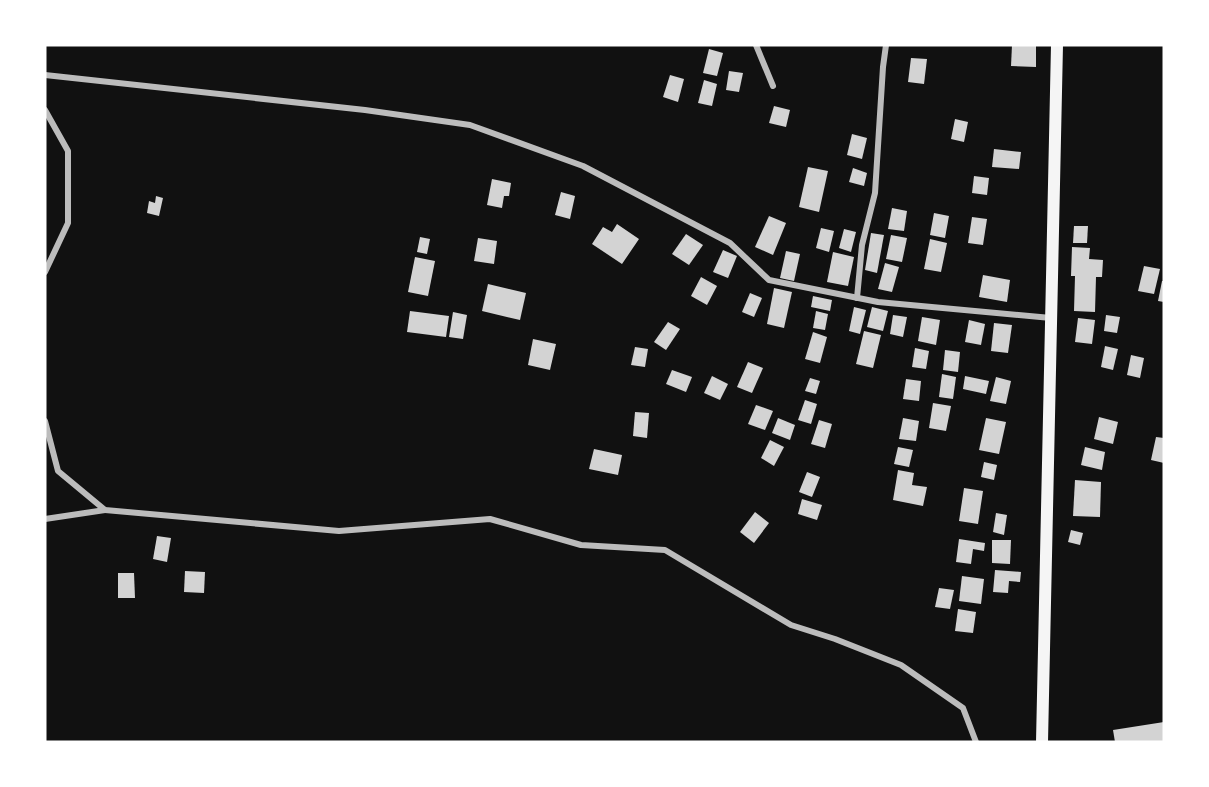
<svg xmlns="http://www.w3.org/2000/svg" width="1209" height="787" viewBox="0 0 1209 787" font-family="Inter,sans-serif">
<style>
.building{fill:#d3d3d3}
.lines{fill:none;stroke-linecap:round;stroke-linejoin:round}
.minor{stroke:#bcbcbc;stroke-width:6}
.secondary{stroke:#f5f5f5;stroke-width:12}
</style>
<rect width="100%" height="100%" fill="#111"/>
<!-- building -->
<g class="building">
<polygon points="1012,45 1036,45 1036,67 1011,66"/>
<polygon points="709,49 723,53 717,76 703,73"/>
<polygon points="911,58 927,59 924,84 908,82"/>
<polygon points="729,71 743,73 739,92 726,90"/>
<polygon points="670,75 684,79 678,102 663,97"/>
<polygon points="704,80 717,84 712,106 698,103"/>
<polygon points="774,106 790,110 786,127 769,123"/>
<polygon points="955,119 968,122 964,142 951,139"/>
<polygon points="852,134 867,138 862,159 847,155"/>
<polygon points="994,149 1021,152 1019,169 992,167"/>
<polygon points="808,167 828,171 819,212 799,207"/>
<polygon points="853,168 867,173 864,186 849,182"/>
<polygon points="974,176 989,178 987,195 972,193"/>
<polygon points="492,179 511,183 509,196 504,196 502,208 487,205"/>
<polygon points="561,192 575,196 570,219 555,215"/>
<polygon points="156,196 163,198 159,216 147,213 149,201 155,203"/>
<polygon points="892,208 907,211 904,231 888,229"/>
<polygon points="934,213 949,216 945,238 930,235"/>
<polygon points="769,216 786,223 773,255 755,247"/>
<polygon points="972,217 987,219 983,245 968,243"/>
<polygon points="617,224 639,239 622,264 592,244 603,227 612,232"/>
<polygon points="1074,226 1088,226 1087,243 1073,243"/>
<polygon points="821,228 834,231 829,252 816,248"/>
<polygon points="844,229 856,232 851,252 839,248"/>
<polygon points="871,233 884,235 877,273 865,270"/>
<polygon points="686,234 703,245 689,265 672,254"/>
<polygon points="891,235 907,238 902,262 886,259"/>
<polygon points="420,237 430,239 427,254 417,252"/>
<polygon points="478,238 497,241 494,264 474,261"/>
<polygon points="930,239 947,243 941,272 924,269"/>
<polygon points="1072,247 1090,248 1089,259 1103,260 1102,277 1096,277 1095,312 1074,311 1075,276 1071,276"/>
<polygon points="723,250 737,256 728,278 713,272"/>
<polygon points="786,251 800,254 794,281 780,278"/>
<polygon points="833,252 854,257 848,286 827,282"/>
<polygon points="415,257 435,261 428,296 408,292"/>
<polygon points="885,263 899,267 892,292 878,289"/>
<polygon points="1144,266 1160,269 1154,294 1138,291"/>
<polygon points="983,275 1010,280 1007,302 979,297"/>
<polygon points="701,277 717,286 707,305 691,296"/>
<polygon points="1162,281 1164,281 1164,302 1158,301"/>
<polygon points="488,284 526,293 520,320 482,311"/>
<polygon points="774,288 792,292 784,328 767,324"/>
<polygon points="750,293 762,298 754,317 742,312"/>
<polygon points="813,296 832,300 830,311 811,307"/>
<polygon points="854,307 866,310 860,334 849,331"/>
<polygon points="872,307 888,311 883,331 867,327"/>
<polygon points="410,311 449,316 446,337 407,332"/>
<polygon points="816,311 828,314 825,330 813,328"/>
<polygon points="453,312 467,315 463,339 449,337"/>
<polygon points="893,315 907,317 903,337 890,334"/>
<polygon points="1106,315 1120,317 1117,333 1104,331"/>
<polygon points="922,317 940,320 936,345 918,341"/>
<polygon points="1078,318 1095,320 1092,344 1075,342"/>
<polygon points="969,320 985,324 981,345 965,342"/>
<polygon points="668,322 680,329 666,350 654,342"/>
<polygon points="994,323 1012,325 1008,353 991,351"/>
<polygon points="864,331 881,335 873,368 856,364"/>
<polygon points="813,332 827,337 820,363 805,359"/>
<polygon points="533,339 556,344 550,370 528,365"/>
<polygon points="1105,346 1118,349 1113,370 1101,367"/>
<polygon points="635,347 648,349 645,367 631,365"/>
<polygon points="915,348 929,351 926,369 912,367"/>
<polygon points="945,350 960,352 958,372 943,370"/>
<polygon points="1131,355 1144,358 1140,378 1127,375"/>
<polygon points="748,362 763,368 752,393 737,387"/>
<polygon points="672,370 692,377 686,392 666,384"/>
<polygon points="942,374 956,377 953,399 939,397"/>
<polygon points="712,376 728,384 720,400 704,393"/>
<polygon points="965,376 989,381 986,394 963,389"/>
<polygon points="996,377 1011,381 1006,404 990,401"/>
<polygon points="810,378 820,381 816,394 805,391"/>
<polygon points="906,379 921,381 919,401 903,399"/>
<polygon points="805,400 817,404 811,424 798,420"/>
<polygon points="933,403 951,406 946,431 929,428"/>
<polygon points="756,405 773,411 765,430 748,424"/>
<polygon points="635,412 649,413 647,438 633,436"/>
<polygon points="1099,417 1118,422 1113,444 1094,439"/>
<polygon points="778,418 795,425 790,440 772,433"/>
<polygon points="903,418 919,421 916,441 899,439"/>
<polygon points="986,418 1006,422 999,454 979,450"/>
<polygon points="819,420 832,424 825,448 811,444"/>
<polygon points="1156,437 1164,438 1164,463 1151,460"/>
<polygon points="770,440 784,447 774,466 761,458"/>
<polygon points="898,447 913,450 909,467 894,464"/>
<polygon points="1085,447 1105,452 1102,470 1081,465"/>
<polygon points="594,449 622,455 618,475 589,469"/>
<polygon points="984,462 997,465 994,480 981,477"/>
<polygon points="898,470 914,473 912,485 927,487 923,506 893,500"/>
<polygon points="807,472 820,477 812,497 799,492"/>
<polygon points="1075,480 1101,482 1100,517 1073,516"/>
<polygon points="964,488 983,491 978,524 959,521"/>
<polygon points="802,499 822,505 817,520 798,514"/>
<polygon points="755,512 769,523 754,543 740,532"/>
<polygon points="996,513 1007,515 1004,535 993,532"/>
<polygon points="1071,530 1083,533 1080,545 1068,542"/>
<polygon points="157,536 171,538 167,562 153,559"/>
<polygon points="959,539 985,543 984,551 973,549 971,564 956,562"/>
<polygon points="992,540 1011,540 1010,564 992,563"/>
<polygon points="995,570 1021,572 1020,582 1009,581 1008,593 993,592"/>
<polygon points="185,571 205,572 204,593 184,592"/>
<polygon points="118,573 134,573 135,598 118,598"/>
<polygon points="962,576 984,579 981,604 959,601"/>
<polygon points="939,588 954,590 950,609 935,607"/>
<polygon points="958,609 976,612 973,633 955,631"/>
<polygon points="1164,722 1164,742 1115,742 1113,730"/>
</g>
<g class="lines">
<!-- minor -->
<g class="minor">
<polyline points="756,45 773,86"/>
<polyline points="45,75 365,110 470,125 583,166 730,243 769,280 878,302 1051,318"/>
<polyline points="45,110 68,151 68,223 45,272"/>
<polyline points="857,298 862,245 875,193 883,67 886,45"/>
<polyline points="45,421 58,471 105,510 339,531 490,519 581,545 665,550 791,625 835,639 901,665 963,708 976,742"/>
<polyline points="45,519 105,510"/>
</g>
<!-- secondary -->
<polyline class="secondary" points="1042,742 1057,45"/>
</g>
<!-- border -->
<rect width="1209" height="787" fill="none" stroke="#ffffff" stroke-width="93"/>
</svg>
